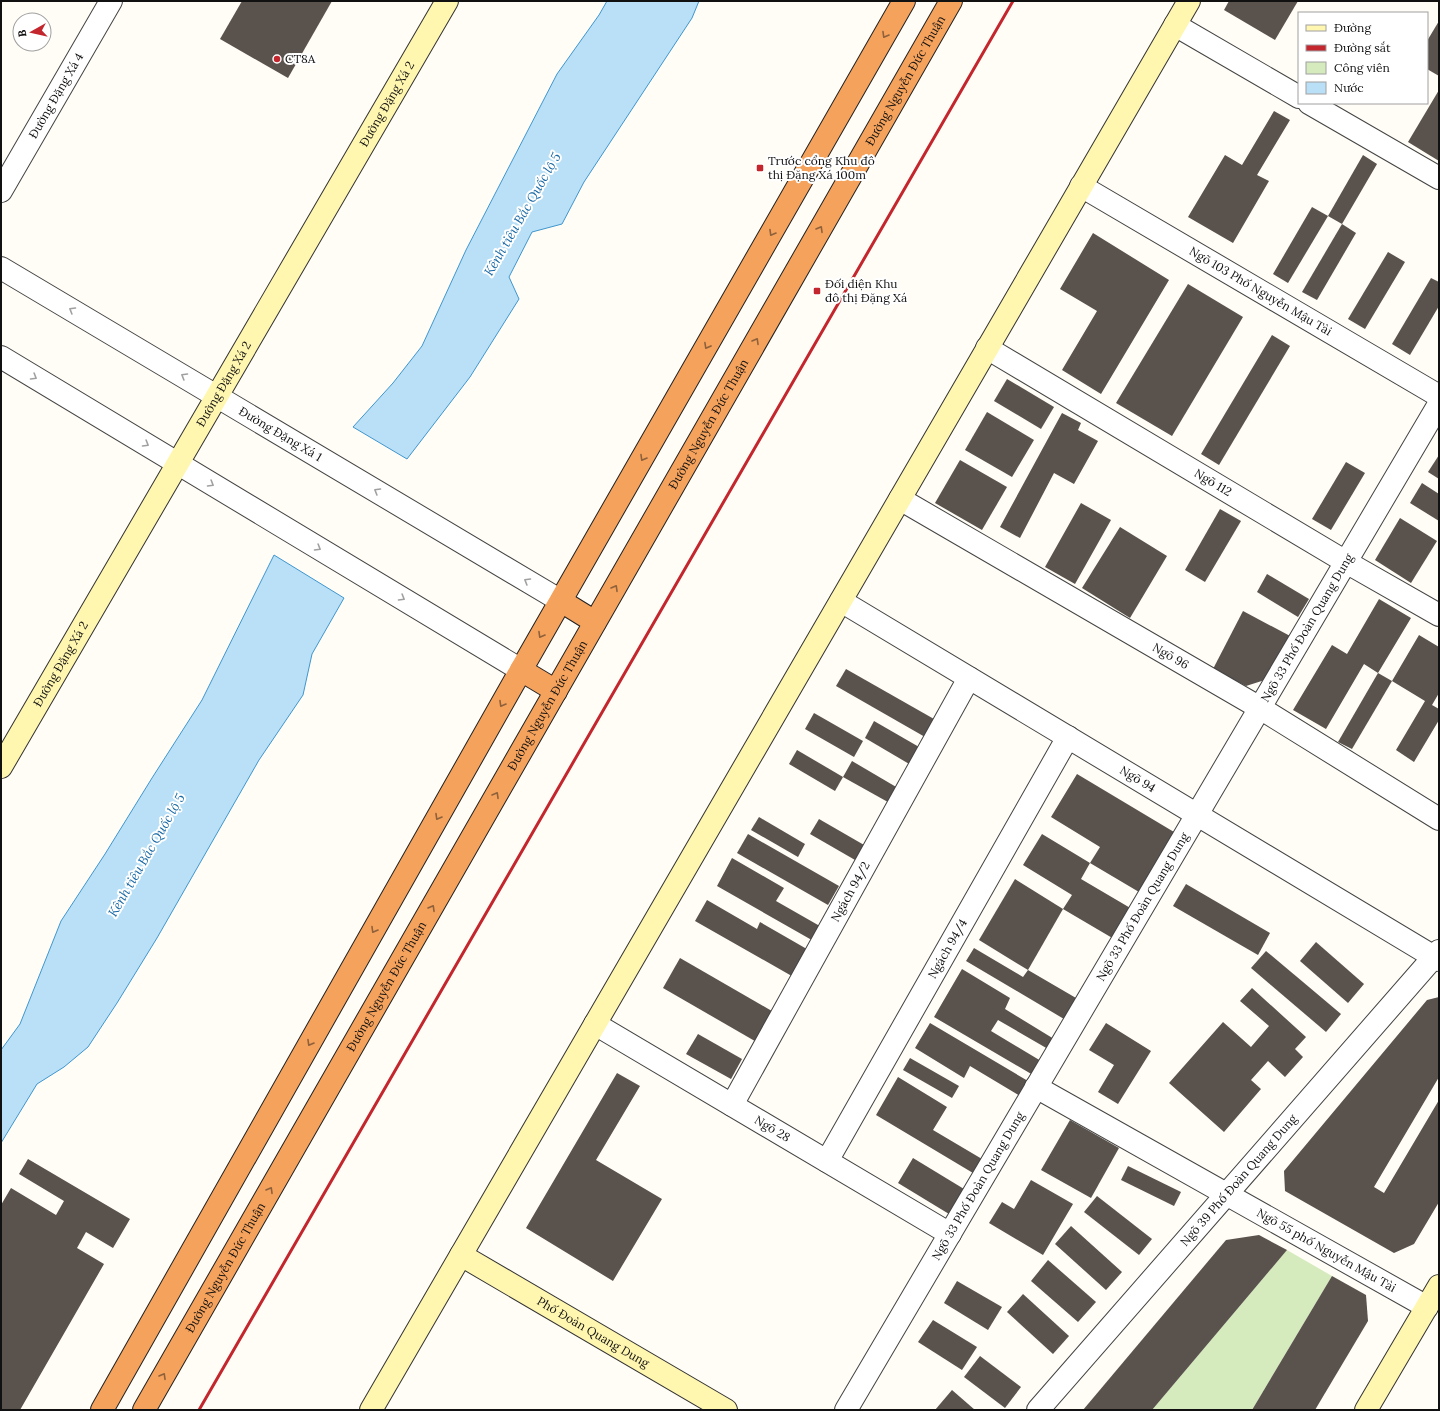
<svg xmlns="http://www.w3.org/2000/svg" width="1440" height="1411" viewBox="0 0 1440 1411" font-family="Lora,serif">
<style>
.green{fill:#d5ebbd}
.water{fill:#b9e0f7;stroke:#3f96cf}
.building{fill:#5a524d}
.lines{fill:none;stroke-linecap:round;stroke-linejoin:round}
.street-casing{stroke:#444;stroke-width:24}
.secondary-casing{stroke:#333;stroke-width:24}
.highway-casing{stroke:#222;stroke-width:24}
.street{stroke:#fff;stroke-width:22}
.secondary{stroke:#fff6b0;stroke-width:22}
.highway{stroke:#f5a25d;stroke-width:22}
.rail{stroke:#c4262e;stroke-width:3}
.oneway{stroke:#8e613b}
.oneway2{stroke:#a0a0a0}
.poi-dot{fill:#c4262e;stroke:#fff;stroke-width:1.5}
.labels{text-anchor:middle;stroke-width:4;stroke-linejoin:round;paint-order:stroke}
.poi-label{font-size:12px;fill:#111;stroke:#fff;text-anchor:start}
.street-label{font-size:12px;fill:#111;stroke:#fff}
.water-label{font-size:13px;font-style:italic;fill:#1768a6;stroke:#fff}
</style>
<rect width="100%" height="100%" fill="#fffdf5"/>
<!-- green -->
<polygon class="green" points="1287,1250 1332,1276 1252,1410 1152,1410"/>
<!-- water -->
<g class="water">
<polygon points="607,1 699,1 692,18 584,182 562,224 532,232 509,277 519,299 470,377 407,459 353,427 393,383 422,346 466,250 557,74 599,15"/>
<polygon points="274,555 344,598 312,654 303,695 259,760 157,938 117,1003 88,1047 64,1067 37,1084 1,1143 1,1050 20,1024 61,921 105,854 152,778 202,700"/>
</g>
<!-- building -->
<g class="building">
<polygon points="242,1 332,1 288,78 220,39"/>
<polygon points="1229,1 1298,1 1275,40 1224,10"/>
<polygon points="1439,21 1439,76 1427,69 1427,41"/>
<polygon points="1439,90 1439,161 1408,142"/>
<polygon points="1274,111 1290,120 1257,175 1269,181 1233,243 1188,217 1225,155 1242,165"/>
<polygon points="1363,155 1377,164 1342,224 1328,216"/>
<polygon points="1312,207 1328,216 1288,283 1273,274"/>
<polygon points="1342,224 1356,233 1317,300 1302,292"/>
<polygon points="1093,233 1169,280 1101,394 1062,370 1097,311 1060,289"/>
<polygon points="1388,252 1405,262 1365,329 1348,319"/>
<polygon points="1431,278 1439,282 1439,306 1410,355 1392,344"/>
<polygon points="1188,284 1243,317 1172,436 1116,403"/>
<polygon points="1272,335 1290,346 1219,465 1201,454"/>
<polygon points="1007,379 1054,407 1041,429 994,401"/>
<polygon points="987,412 1034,440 1012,477 965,450"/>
<polygon points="1062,413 1081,423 1078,430 1098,441 1074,484 1054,473 1020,538 1000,527"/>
<polygon points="1439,455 1439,479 1428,472"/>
<polygon points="960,460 1007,487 982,530 935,503"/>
<polygon points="1346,462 1365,473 1331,530 1312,519"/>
<polygon points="1422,483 1439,494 1439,521 1410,503"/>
<polygon points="1081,503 1111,520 1075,584 1045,567"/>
<polygon points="1220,509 1241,521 1205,582 1185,570"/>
<polygon points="1400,518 1437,541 1411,583 1375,560"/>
<polygon points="1120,527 1167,556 1130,618 1082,588"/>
<polygon points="1267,574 1309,599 1298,617 1257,592"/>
<polygon points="1379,599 1411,618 1378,673 1364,664 1326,729 1293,710 1332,645 1347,654"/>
<polygon points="1243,611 1292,637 1271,678 1246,686 1213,669"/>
<polygon points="1419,635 1439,647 1439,693 1432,705 1439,709 1439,720 1414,762 1396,750 1425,701 1392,681"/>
<polygon points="846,669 941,723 932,741 836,686"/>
<polygon points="1378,673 1392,681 1352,749 1338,742"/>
<polygon points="814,713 863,741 854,757 805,729"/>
<polygon points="874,721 926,751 916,768 865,738"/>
<polygon points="797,750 843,777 835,791 789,764"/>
<polygon points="852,761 903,791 895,806 843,777"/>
<polygon points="1077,774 1174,832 1139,892 1090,863 1100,847 1051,817"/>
<polygon points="759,817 805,844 798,857 751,830"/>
<polygon points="819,819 871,849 862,864 810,834"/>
<polygon points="748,834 839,886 828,905 737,853"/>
<polygon points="1042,834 1090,863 1081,879 1132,909 1114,939 1063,909 1072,895 1023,865"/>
<polygon points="732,858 784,888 776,901 825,929 817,943 717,886"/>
<polygon points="1015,879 1063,909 1028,970 979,940"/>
<polygon points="1186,884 1270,933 1258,955 1173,906"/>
<polygon points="707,900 757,929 760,922 812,952 797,979 695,921"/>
<polygon points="1316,942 1364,984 1348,1003 1300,961"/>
<polygon points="974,948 1023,977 1028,970 1076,998 1064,1019 966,961"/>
<polygon points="1266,951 1341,1014 1326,1032 1251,968"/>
<polygon points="680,958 777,1014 760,1044 663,988"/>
<polygon points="962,969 1010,998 1005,1009 1054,1039 1048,1049 998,1020 991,1031 1041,1061 1033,1075 934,1017"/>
<polygon points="1252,988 1306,1037 1295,1049 1303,1057 1285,1077 1268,1061 1251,1080 1261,1089 1224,1132 1169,1083 1223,1022 1251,1047 1269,1026 1240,1001"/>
<polygon points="1439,997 1439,1077 1374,1187 1384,1193 1439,1100 1439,1202 1414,1244 1394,1253 1285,1191 1284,1171 1427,1000"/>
<polygon points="930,1023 1028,1081 1020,1096 970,1066 964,1078 915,1048"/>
<polygon points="1106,1023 1151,1051 1118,1104 1098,1092 1114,1065 1089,1050"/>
<polygon points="698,1034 742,1059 731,1079 686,1054"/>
<polygon points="910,1058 959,1086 952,1098 903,1070"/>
<polygon points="617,1073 640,1086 596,1160 662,1199 613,1281 526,1228"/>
<polygon points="898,1077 947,1107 933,1130 982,1159 973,1173 876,1115"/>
<polygon points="1070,1120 1119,1148 1091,1198 1041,1170"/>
<polygon points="913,1158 964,1189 949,1214 898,1183"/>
<polygon points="28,1159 130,1219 113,1248 86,1232 77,1248 104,1264 20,1410 1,1410 1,1205 11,1188 56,1215 64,1201 19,1174"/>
<polygon points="1128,1166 1181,1192 1174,1206 1121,1180"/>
<polygon points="1031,1180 1073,1204 1043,1255 989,1223 1002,1202 1014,1209"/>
<polygon points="1097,1196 1152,1239 1139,1255 1084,1212"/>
<polygon points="1071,1226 1122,1272 1106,1290 1055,1244"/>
<polygon points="1259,1235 1287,1250 1152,1410 1083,1410 1226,1240"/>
<polygon points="1048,1260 1096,1302 1078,1322 1031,1281"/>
<polygon points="1332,1276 1366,1295 1368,1321 1315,1410 1252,1410"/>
<polygon points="957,1281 1002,1307 988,1330 944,1303"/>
<polygon points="1023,1294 1069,1336 1053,1354 1007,1312"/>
<polygon points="933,1320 977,1347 962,1370 918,1342"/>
<polygon points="980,1356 1021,1387 1005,1408 964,1377"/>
<polygon points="952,1390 975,1410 935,1410"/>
</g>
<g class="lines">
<!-- street casing -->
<g class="street-casing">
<g id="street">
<polyline points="1175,25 1299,97"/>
<polyline points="1309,103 1439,178"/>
<path id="s1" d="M 1081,186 L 1439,396"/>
<path id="s2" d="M 1,191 L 111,1"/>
<path id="s3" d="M 1,268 L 561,601"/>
<path id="s4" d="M 987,348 L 1346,562 L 1439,615"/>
<polyline points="1,357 521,670"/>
<path id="s5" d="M 900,499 L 1260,708 L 1439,819"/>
<path id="s6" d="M 841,601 L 1439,960"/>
<path id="s7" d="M 595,1024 L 950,1234"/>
<path id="s8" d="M 1036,1087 L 1427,1307"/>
<path id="s9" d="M 732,1105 L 969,678"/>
<path id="s10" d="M 827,1161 L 1068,737"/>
<path id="s11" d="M 846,1410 L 1439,404"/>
<path id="s12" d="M 1038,1410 L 1439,951"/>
</g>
</g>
<!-- secondary casing -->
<g class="secondary-casing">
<g id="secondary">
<path id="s13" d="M 1,767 L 447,1"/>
<path id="s14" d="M 461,1255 L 726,1410"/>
<polyline points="371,1410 1189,1"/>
<polyline points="1366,1410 1439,1286"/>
</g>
</g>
<!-- highway casing -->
<g class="highway-casing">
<g id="highway">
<polyline points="561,601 595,622"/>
<polyline points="521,670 556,691"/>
<polyline points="102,1410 521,670 904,1"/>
<path id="s15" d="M 144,1410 L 951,1"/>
</g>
</g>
<!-- street -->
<use href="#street" class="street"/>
<!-- secondary -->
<use href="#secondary" class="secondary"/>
<!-- highway -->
<use href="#highway" class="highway"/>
<!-- rail -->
<polyline class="rail" points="199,1410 1013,1"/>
</g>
<!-- one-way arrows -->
<defs><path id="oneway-chevron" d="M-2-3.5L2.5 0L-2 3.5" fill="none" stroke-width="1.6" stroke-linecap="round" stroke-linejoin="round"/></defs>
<g class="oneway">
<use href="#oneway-chevron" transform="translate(885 35) rotate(120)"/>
<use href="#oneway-chevron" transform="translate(820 229) rotate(-60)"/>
<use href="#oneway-chevron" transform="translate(772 233) rotate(120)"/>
<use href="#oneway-chevron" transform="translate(756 341) rotate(-60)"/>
<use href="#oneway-chevron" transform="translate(707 346) rotate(119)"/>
<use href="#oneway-chevron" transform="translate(643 458) rotate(120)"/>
<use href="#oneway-chevron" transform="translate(615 588) rotate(-60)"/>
<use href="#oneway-chevron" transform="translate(541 635) rotate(120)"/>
<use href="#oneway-chevron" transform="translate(502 704) rotate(120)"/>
<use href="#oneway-chevron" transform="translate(496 795) rotate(-60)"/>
<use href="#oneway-chevron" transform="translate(438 817) rotate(120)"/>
<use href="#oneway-chevron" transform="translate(432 908) rotate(-60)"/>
<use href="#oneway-chevron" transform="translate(374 930) rotate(120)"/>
<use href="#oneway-chevron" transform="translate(310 1043) rotate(120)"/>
<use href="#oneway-chevron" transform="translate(270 1190) rotate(-60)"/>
<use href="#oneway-chevron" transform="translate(163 1376) rotate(-60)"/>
</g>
<g class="oneway2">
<use href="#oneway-chevron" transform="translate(72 310) rotate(-149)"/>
<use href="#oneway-chevron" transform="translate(184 376) rotate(-149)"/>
<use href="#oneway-chevron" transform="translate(34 377) rotate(31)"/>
<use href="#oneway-chevron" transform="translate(146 444) rotate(31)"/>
<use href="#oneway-chevron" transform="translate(211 484) rotate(31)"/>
<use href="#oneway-chevron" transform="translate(377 491) rotate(-149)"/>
<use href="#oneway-chevron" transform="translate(318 548) rotate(31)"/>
<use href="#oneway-chevron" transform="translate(527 581) rotate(-149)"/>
<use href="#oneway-chevron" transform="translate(402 598) rotate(31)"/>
</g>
<!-- markers -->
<g class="poi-dot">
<circle cx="277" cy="59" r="4"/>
<rect x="756" y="164" width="8" height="8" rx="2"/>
<rect x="813" y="287" width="8" height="8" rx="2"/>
</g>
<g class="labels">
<!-- poi labels -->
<g class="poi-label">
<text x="285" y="63">CT8A</text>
<text x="768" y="165">Trước cổng Khu đô<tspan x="768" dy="14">thị Đặng Xá 100m</tspan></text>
<text x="825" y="288">Đối diện Khu<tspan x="825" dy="14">đô thị Đặng Xá</tspan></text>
</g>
<!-- street labels -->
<g class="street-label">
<text dy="4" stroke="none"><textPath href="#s15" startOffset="1532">Đường Nguyễn Đức Thuận</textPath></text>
<text dy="4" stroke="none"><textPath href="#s2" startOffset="110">Đường Đặng Xá 4</textPath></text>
<text dy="4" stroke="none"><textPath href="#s13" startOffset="767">Đường Đặng Xá 2</textPath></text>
<text dy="4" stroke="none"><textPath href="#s1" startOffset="208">Ngõ 103 Phố Nguyễn Mậu Tài</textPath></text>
<text dy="4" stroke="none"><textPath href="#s13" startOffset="443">Đường Đặng Xá 2</textPath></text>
<text dy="4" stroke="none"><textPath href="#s15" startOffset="1136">Đường Nguyễn Đức Thuận</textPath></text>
<text dy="4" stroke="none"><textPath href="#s3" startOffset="325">Đường Đặng Xá 1</textPath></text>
<text dy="4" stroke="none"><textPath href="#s4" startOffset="263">Ngõ 112</textPath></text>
<text dy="4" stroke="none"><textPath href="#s11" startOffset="908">Ngõ 33 Phố Đoàn Quang Dung</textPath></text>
<text dy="4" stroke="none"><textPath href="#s5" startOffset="313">Ngõ 96</textPath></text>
<text dy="4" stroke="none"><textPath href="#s13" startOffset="119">Đường Đặng Xá 2</textPath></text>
<text dy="4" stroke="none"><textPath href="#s15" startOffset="812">Đường Nguyễn Đức Thuận</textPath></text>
<text dy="4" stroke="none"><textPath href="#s6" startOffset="346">Ngõ 94</textPath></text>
<text dy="4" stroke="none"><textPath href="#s9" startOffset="244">Ngách 94/2</textPath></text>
<text dy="4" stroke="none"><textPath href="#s11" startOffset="584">Ngõ 33 Phố Đoàn Quang Dung</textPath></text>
<text dy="4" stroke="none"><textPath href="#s10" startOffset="244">Ngách 94/4</textPath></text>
<text dy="4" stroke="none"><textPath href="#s15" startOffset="488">Đường Nguyễn Đức Thuận</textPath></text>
<text dy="4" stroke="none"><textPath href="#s7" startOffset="206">Ngõ 28</textPath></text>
<text dy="4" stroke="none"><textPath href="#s12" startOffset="305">Ngõ 39 Phố Đoàn Quang Dung</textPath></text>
<text dy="4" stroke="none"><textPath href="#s11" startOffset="260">Ngõ 33 Phố Đoàn Quang Dung</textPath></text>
<text dy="4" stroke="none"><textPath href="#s8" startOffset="333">Ngõ 55 phố Nguyễn Mậu Tài</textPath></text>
<text dy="4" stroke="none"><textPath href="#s15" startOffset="164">Đường Nguyễn Đức Thuận</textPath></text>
<text dy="4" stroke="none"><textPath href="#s14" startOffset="153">Phố Đoàn Quang Dung</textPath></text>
</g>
<!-- water labels -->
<g class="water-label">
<text transform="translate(522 214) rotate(-60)" y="5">Kênh tiêu Bắc Quốc lộ 5</text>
<text transform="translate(146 855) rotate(-60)" y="5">Kênh tiêu Bắc Quốc lộ 5</text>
</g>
</g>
<!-- border -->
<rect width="1440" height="1411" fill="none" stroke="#111111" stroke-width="4"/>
<!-- legend -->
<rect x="1298" y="12" width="130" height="92" fill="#ffffff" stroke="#a0a0a0"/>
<rect x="1306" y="25" width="20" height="6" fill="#fff6b0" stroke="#a0a0a0"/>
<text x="1334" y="32" font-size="12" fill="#111111">Đường</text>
<rect x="1306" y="45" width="20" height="6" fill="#c4262e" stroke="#a0a0a0"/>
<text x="1334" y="52" font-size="12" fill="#111111">Đường sắt</text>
<rect x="1306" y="62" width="20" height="12" fill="#d5ebbd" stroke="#a0a0a0"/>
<text x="1334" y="72" font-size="12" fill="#111111">Công viên</text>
<rect x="1306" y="82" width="20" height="12" fill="#b9e0f7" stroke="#a0a0a0"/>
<text x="1334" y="92" font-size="12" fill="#111111">Nước</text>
<!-- north arrow -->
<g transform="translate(32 32) rotate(262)"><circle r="19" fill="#ffffff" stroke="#a0a0a0"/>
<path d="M0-3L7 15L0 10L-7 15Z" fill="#c4262e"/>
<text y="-6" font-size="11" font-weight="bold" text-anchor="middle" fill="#111111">B</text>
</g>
</svg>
